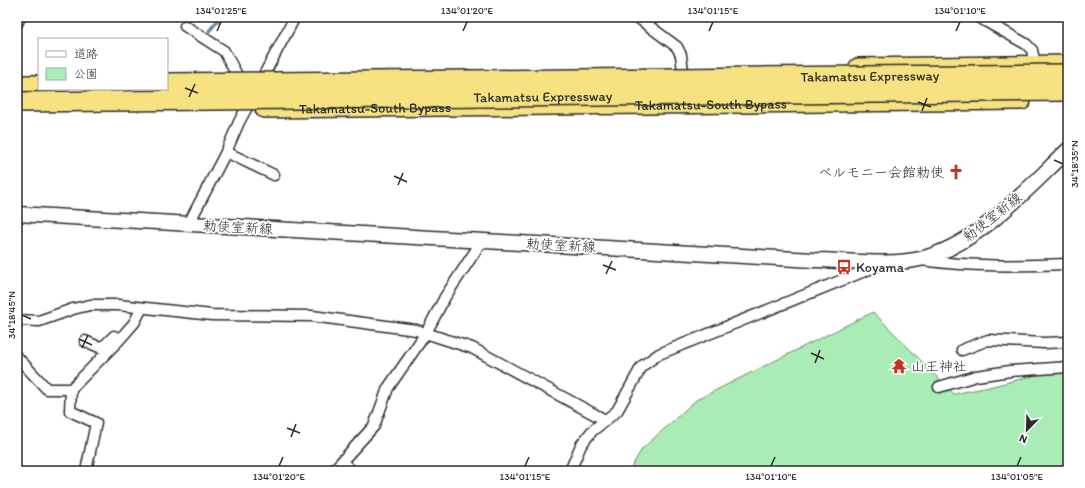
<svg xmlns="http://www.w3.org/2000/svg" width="1085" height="488" viewBox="0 0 1085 488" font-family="Itim,'Klee One',sans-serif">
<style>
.green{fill:#a9ecb5;stroke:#6a8c70}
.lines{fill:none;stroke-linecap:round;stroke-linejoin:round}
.stream{stroke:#668ea1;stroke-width:3.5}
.minor-casing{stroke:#2b2b2b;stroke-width:13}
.secondary-casing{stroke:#2b2b2b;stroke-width:17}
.trunk-casing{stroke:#2b2b2b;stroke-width:20}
.motorway-casing{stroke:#2b2b2b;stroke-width:22}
.minor{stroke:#fff;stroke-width:10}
.secondary{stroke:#fff;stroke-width:14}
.trunk{stroke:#f6e281;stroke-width:17}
.motorway{stroke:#f6e281;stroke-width:19}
.motorway-bridge-casing{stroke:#2b2b2b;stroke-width:22;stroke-linecap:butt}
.motorway-bridge{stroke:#f6e281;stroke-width:19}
.ticks{fill:none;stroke:#2b2b2b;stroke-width:1.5}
.labels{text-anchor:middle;stroke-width:3.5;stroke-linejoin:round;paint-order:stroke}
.street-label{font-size:14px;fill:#2b2b2b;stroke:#fff}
.poi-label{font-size:14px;fill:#2b2b2b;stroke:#fff;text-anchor:start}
.neatline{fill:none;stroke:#2b2b2b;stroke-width:1.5}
.ticks-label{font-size:10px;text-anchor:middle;fill:#2b2b2b}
</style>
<rect width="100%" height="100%" fill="#fff"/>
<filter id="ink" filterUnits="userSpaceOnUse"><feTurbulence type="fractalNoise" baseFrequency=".025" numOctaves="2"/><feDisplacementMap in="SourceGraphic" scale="8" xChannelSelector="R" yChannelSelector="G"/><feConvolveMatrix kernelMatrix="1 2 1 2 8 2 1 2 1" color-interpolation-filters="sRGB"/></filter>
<g filter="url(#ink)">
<!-- green -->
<polygon class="green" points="873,312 954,394 989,387 1068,367 1068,471 629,471 642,449 696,400"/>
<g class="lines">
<!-- stream -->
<polyline class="stream" points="209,31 221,17"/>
<!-- minor casing -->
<g class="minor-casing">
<g id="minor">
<polyline points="637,17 677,47 681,55 683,71"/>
<polyline points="978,17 1026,44 1032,50 1035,65"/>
<polyline points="17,24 20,17"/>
<polyline points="185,26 224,51 237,75"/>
<polyline points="259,84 295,17"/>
<polyline points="226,152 274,175"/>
<polyline points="188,225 226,152 239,122 252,98"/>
<path d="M 922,260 C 970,267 1020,266 1068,264"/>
<polyline points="17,320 39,321 73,309 90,305 118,305 212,315 312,316 416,330 472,348 605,420"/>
<polyline points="85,341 99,347 105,345 114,336"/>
<polyline points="962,350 988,340 1044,343 1068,342"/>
<polyline points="17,357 47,389 71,389 70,411 96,423 86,471"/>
<polyline points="939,387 976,376 1010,371 1068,367"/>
<polyline points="71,389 120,339 134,323 142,308"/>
<polyline points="342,462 352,471"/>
<polyline points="333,471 374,426 388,388 426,333 445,297 482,241"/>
<polyline points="570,471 581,445 592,431 617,411 642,366 659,354 882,264"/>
</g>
</g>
<!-- secondary casing -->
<g class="secondary-casing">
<path id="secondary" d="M 17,214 L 813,260 C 845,260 889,266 920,259 C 978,245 1026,190 1068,150"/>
</g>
<!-- trunk casing -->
<g class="trunk-casing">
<g id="trunk">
<polyline points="858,67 1068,64"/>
<path id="s1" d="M 264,109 L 1022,101"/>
</g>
</g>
<!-- motorway casing -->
<g class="motorway-casing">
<polyline id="motorway" points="17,85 39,85"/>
</g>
<!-- minor -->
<use href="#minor" class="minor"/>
<!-- secondary -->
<use href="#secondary" class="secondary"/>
<!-- trunk -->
<use href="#trunk" class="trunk"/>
<!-- motorway -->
<use href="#motorway" class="motorway"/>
<!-- motorway-bridge casing -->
<g class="motorway-bridge-casing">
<g id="motorway-bridge">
<path id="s2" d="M 167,83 L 1068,74"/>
<path id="s3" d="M 17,102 L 1068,91"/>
</g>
</g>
<!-- motorway-bridge -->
<use href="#motorway-bridge" class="motorway-bridge"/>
</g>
</g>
<!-- ticks -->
<path class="ticks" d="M 217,31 L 221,22M 463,31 L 467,22M 709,31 L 713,22M 956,31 L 960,22M 185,88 L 198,93M 189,97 L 195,84M 918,102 L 931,107M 922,111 L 927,98M 1054,160 L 1063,164M 394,176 L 407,182M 398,185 L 403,173M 603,265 L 616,270M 606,274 L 612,261M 22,315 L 31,319M 79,339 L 92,345M 82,348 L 88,335M 811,353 L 824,359M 815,363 L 820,350M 287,428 L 300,433M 291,437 L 296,424M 279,466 L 283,457M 525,466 L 529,457M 771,466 L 775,457M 1017,466 L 1021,457"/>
<!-- icons -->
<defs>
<g id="church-bare" transform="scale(1.2)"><path d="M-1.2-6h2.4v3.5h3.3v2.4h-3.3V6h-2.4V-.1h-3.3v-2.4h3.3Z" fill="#c8321e" stroke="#fff" stroke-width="2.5" paint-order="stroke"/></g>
<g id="bus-bare" transform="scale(1.2)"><path d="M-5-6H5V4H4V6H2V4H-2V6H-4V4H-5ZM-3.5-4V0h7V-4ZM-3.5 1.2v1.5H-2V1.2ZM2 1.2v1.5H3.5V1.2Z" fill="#c8321e" stroke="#fff" stroke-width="2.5" paint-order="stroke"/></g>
<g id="temple-bare" transform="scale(1.2)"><path d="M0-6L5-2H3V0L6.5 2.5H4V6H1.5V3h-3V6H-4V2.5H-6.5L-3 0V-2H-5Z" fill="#c8321e" stroke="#fff" stroke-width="2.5" paint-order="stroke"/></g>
</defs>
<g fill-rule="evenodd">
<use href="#church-bare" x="956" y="172"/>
<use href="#bus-bare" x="844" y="267"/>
<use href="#temple-bare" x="899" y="366"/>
</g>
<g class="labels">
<!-- street labels -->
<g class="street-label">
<text dy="5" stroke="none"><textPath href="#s2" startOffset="703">Takamatsu Expressway</textPath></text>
<text dy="5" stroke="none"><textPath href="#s3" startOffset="526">Takamatsu Expressway</textPath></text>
<text dy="5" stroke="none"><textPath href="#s1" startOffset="447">Takamatsu-South Bypass</textPath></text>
<text dy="5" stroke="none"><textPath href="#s1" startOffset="111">Takamatsu-South Bypass</textPath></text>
<text transform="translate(992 217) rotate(-38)" y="5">勅使室新線</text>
<text transform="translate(238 227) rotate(3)" y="5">勅使室新線</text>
<text transform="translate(561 245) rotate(3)" y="5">勅使室新線</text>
</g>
<!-- poi labels -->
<g class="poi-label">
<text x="944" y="177" text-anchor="end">ベルモニー会館勅使</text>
<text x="856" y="272">Koyama</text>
<text x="911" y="371">山王神社</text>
</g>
</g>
<!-- margin -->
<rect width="1085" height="488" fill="none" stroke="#fff" stroke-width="44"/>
<!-- legend -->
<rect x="38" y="38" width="130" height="52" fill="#ffffff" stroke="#aaaaaa"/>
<rect x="46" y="51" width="20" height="6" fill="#ffffff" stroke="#aaaaaa"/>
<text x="74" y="58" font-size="12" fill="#2b2b2b">道路</text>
<rect x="46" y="68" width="20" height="12" fill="#a9ecb5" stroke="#aaaaaa"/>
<text x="74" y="78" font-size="12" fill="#2b2b2b">公園</text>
<!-- north arrow -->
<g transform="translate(1027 430) rotate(203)" stroke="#ffffff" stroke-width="3" paint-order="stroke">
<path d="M0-3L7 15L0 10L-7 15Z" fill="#2b2b2b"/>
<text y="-6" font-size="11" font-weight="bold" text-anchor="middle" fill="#2b2b2b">N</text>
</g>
<rect x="22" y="22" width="1041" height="444" class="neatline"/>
<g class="ticks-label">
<text x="221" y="14">134°01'25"E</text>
<text x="467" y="14">134°01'20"E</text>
<text x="713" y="14">134°01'15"E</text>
<text x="960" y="14">134°01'10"E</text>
<text transform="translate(1074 164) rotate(-90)" y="4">34°18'35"N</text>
<text transform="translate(11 315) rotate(-90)" y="4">34°18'45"N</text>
<text x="279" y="480">134°01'20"E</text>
<text x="525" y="480">134°01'15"E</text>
<text x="771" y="480">134°01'10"E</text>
<text x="1017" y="480">134°01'05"E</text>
</g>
</svg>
